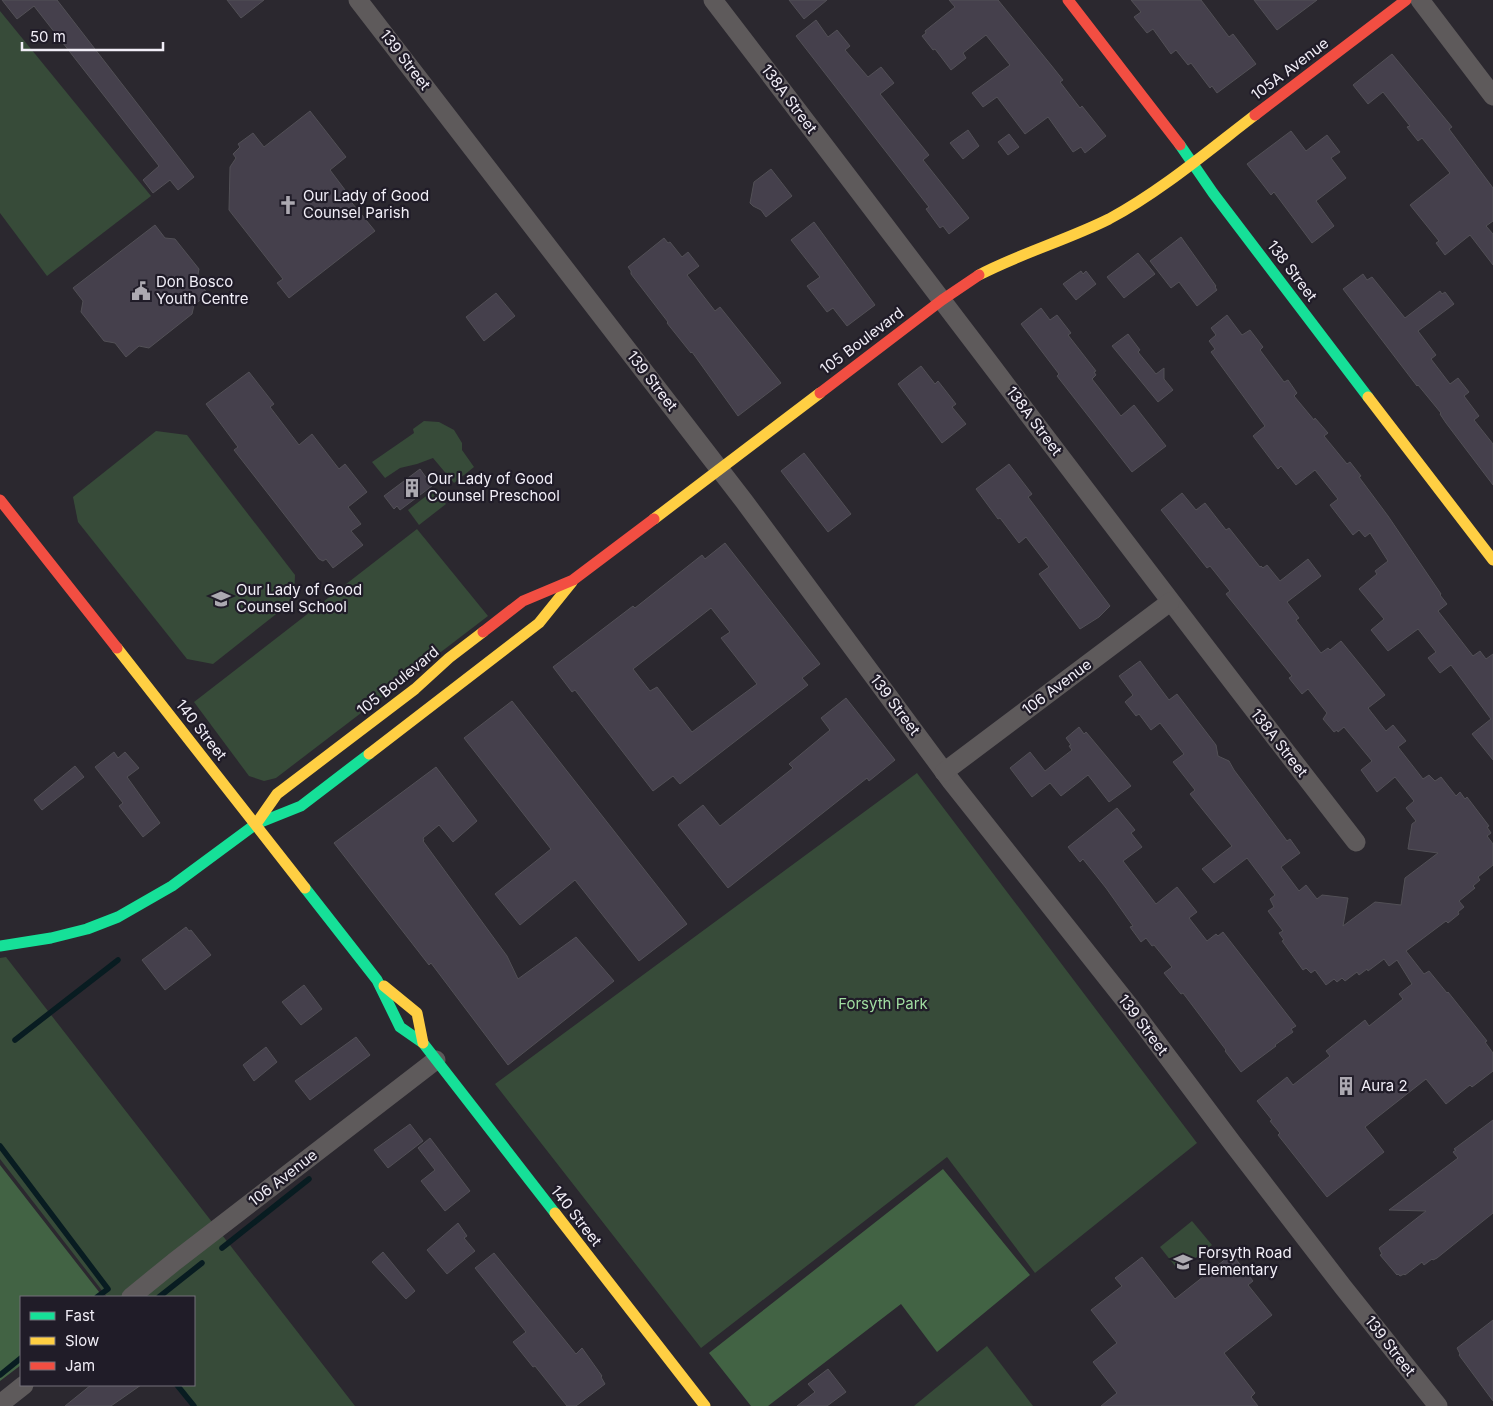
<svg xmlns="http://www.w3.org/2000/svg" width="1493" height="1406" viewBox="0 0 1493 1406" font-family="Inter,sans-serif">
<style>
.green{fill:#374b39}
.forest{fill:#426344}
.lines{fill:none;stroke-linecap:round;stroke-linejoin:round}
.stream{stroke:#081c21;stroke-width:5.5}
.building{fill:#45404c;stroke:#525056;fill-rule:evenodd}
.street{stroke:#5e5a5b;stroke-width:19}
.fast{stroke:#16e098;stroke-width:11}
.slow{stroke:#ffcf43;stroke-width:11}
.jam{stroke:#f24e42;stroke-width:11}
.labels{text-anchor:middle;stroke-width:4.5;stroke-linejoin:round;paint-order:stroke}
.street-label{font-size:15px;fill:#f1eef7;stroke:#201c28}
.poi-label{font-size:15px;fill:#f1eef7;stroke:#201c28;text-anchor:start}
.park-label{font-size:15px;fill:#a0dda1;stroke:#201c28}
</style>
<rect width="100%" height="100%" fill="#2b282f"/>
<!-- green -->
<g class="green">
<polygon points="0,11 151,196 47,276 0,213"/>
<polygon points="424,421 439,422 454,430 462,443 462,450 474,467 454,483 433,458 417,464 400,468 385,478 372,462 414,433 413,429"/>
<polygon points="156,431 187,435 295,575 294,600 213,664 187,659 78,522 73,497"/>
<polygon points="434,490 446,504 419,525 408,510"/>
<polygon points="417,529 488,616 276,778 264,781 249,776 194,702"/>
<polygon points="917,773 1197,1143 1035,1273 947,1157 701,1348 495,1084"/>
<polygon points="6,957 355,1406 192,1406 175,1385 194,1385 194,1297 107,1297 0,1159 0,958"/>
<polygon points="1192,1221 1212,1245 1179,1271 1160,1247"/>
<polygon points="987,1346 1033,1406 914,1406"/>
</g>
<!-- forest -->
<g class="forest">
<polygon points="0,1165 103,1297 21,1297 21,1365 0,1381"/>
<polygon points="943,1169 1030,1275 937,1352 901,1304 768,1406 751,1406 709,1353"/>
</g>
<g class="lines">
<!-- stream -->
<g class="stream">
<polyline points="15,1040 118,960"/>
<polyline points="0,1146 108,1289 97,1297"/>
<polyline points="222,1248 309,1179"/>
<polyline points="159,1297 202,1263"/>
<polyline points="0,1375 21,1358"/>
<polyline points="177,1385 194,1406"/>
</g>
</g>
<!-- building -->
<g class="building">
<polygon points="2,0 57,0 194,177 178,190 170,180 153,193 143,180 159,166 34,6 17,19"/>
<polygon points="227,0 264,0 241,18"/>
<polygon points="789,0 827,0 804,19"/>
<polygon points="949,0 998,0 1051,65 1063,80 1060,82 1080,108 1082,106 1106,136 1085,153 1081,147 1073,152 1048,117 1025,134 997,97 983,107 972,93 1010,65 986,35 963,53 966,58 951,70 935,49 933,50 922,36 926,33 925,31 955,7"/>
<polygon points="1131,0 1201,0 1229,37 1233,34 1256,64 1217,93 1212,86 1210,88 1191,63 1188,65 1176,50 1171,54 1153,29 1147,33 1134,17 1141,12"/>
<polygon points="1254,0 1317,0 1277,30"/>
<polygon points="816,20 828,37 837,30 850,46 845,50 868,77 881,67 894,83 880,94 929,155 923,160 969,218 949,234 943,226 940,228 926,209 929,207 925,202 796,36"/>
<polygon points="1392,54 1452,127 1449,129 1493,188 1493,221 1486,226 1493,234 1493,265 1470,235 1445,255 1436,243 1439,241 1410,205 1450,173 1422,138 1418,141 1407,127 1410,126 1383,92 1368,104 1353,85"/>
<polygon points="310,111 346,157 330,170 354,202 352,203 375,231 289,298 277,283 283,279 229,210 230,167 236,158 233,154 240,147 238,144 253,133 264,147"/>
<polygon points="968,130 979,146 963,159 950,143"/>
<polygon points="1291,131 1306,151 1327,135 1340,152 1331,158 1346,178 1316,201 1334,226 1312,243 1274,192 1271,195 1247,164"/>
<polygon points="1009,134 1019,147 1008,155 998,142"/>
<polygon points="771,169 792,196 766,217 761,210 753,206 750,203 751,198 754,182"/>
<polygon points="814,222 875,305 847,326 833,308 827,312 807,286 820,277 791,240"/>
<polygon points="155,225 165,238 175,239 199,269 197,280 208,294 194,305 192,314 149,348 139,346 126,357 115,343 104,341 81,312 83,301 73,288"/>
<polygon points="1181,237 1216,286 1215,287 1217,290 1197,306 1179,282 1171,288 1150,261"/>
<polygon points="664,238 668,243 670,242 682,257 688,252 699,266 687,275 715,311 720,307 781,383 738,416 692,352 691,353 667,323 668,322 631,274 631,271 628,267"/>
<polygon points="1138,253 1155,274 1124,298 1107,277"/>
<polygon points="1081,271 1083,274 1086,271 1096,284 1076,300 1063,284"/>
<polygon points="1363,274 1367,280 1372,277 1405,318 1440,291 1442,294 1445,292 1454,304 1418,331 1436,355 1431,359 1450,384 1458,378 1469,392 1464,396 1479,416 1474,420 1493,444 1493,485 1446,423 1440,414 1441,413 1418,385 1417,386 1343,289"/>
<polygon points="496,293 515,316 484,341 466,317"/>
<polygon points="1041,308 1050,320 1057,315 1071,333 1068,335 1096,371 1094,372 1096,375 1092,379 1121,416 1134,405 1166,446 1132,472 1057,376 1059,374 1021,324"/>
<polygon points="1227,315 1242,335 1250,330 1263,347 1260,350 1284,382 1288,380 1297,393 1294,396 1314,420 1315,418 1328,433 1324,436 1347,464 1350,462 1361,476 1359,477 1388,516 1441,594 1440,595 1447,604 1438,611 1473,656 1480,651 1486,659 1493,654 1493,760 1472,734 1491,719 1451,665 1440,673 1428,658 1436,652 1418,629 1388,651 1371,630 1384,619 1359,589 1377,574 1375,571 1388,561 1370,533 1365,537 1359,530 1353,535 1330,505 1338,499 1315,470 1296,485 1281,466 1278,469 1253,436 1265,426 1211,352 1215,349 1209,341 1216,335 1211,328"/>
<polygon points="1128,334 1140,350 1138,352 1156,374 1164,368 1164,379 1173,390 1158,402 1112,346"/>
<polygon points="921,366 935,384 938,381 956,404 952,407 966,424 942,443 898,384"/>
<polygon points="249,372 274,404 270,407 299,445 312,434 339,469 345,464 367,492 348,507 361,524 351,531 363,545 333,568 326,559 323,561 319,559 234,450 238,447 206,404"/>
<polygon points="804,453 851,514 828,532 781,471"/>
<polygon points="1009,464 1032,494 1028,497 1110,606 1099,617 1080,629 1039,574 1049,567 1026,537 1019,543 1000,518 998,519 976,489"/>
<polygon points="420,469 432,486 400,510 397,506 394,509 384,496"/>
<polygon points="1182,493 1196,510 1205,503 1226,530 1229,528 1260,567 1261,566 1263,568 1267,565 1280,581 1308,559 1321,576 1287,602 1299,618 1296,620 1321,653 1328,648 1330,650 1341,641 1385,695 1368,708 1386,731 1393,725 1406,741 1398,747 1423,779 1429,775 1435,781 1441,777 1456,796 1460,792 1465,799 1467,797 1489,826 1487,827 1491,833 1487,836 1493,844 1493,865 1478,877 1480,880 1473,886 1475,888 1459,901 1464,907 1458,912 1459,914 1448,923 1446,921 1406,951 1424,974 1429,971 1447,993 1448,992 1487,1041 1485,1042 1493,1053 1493,1071 1472,1087 1470,1085 1446,1104 1426,1079 1365,1127 1384,1152 1327,1197 1278,1135 1280,1133 1270,1121 1272,1120 1257,1101 1287,1077 1293,1085 1330,1056 1326,1051 1365,1020 1369,1026 1403,999 1399,994 1412,984 1397,960 1389,966 1384,959 1368,971 1367,969 1359,975 1357,972 1345,981 1342,978 1337,982 1334,979 1326,985 1315,970 1311,973 1306,968 1303,970 1282,941 1284,940 1279,933 1283,931 1268,911 1274,907 1270,899 1275,895 1247,858 1214,883 1202,869 1232,846 1190,794 1195,790 1173,762 1184,754 1160,723 1151,730 1139,714 1136,716 1125,702 1133,695 1119,676 1140,661 1169,700 1177,694 1216,745 1218,756 1229,761 1234,770 1287,841 1290,839 1300,853 1281,867 1299,891 1306,885 1317,899 1322,895 1348,898 1343,926 1375,902 1401,905 1405,878 1438,853 1408,849 1412,824 1416,821 1406,808 1414,801 1395,777 1377,792 1361,770 1372,761 1344,727 1338,732 1337,730 1334,732 1323,719 1327,713 1308,689 1302,694 1289,678 1292,676 1226,594 1230,591 1210,566 1207,568 1161,510"/>
<path d="M 725,543 L 820,664 L 802,678 L 808,685 L 680,784 L 673,776 L 653,791 L 575,690 L 572,692 L 553,667 L 633,606 L 635,608 L 702,555 L 705,559 ZM 711,608 L 730,632 L 721,638 L 757,684 L 692,732 L 657,687 L 650,691 L 633,669 Z"/>
<polygon points="846,698 895,760 869,781 867,778 728,888 678,825 703,805 720,826 793,768 789,764 830,730 821,718"/>
<polygon points="512,701 687,924 639,961 575,880 520,925 495,894 551,849 464,738"/>
<polygon points="1079,727 1084,734 1086,732 1131,786 1109,802 1088,775 1061,796 1050,783 1032,797 1010,768 1030,752 1045,771 1072,750 1069,746 1071,745 1066,738"/>
<polygon points="114,752 118,758 125,752 139,768 127,777 160,823 143,837 119,806 123,803 95,767"/>
<polygon points="75,766 84,777 42,810 34,800"/>
<polygon points="436,767 477,821 453,842 439,825 423,838 424,840 423,841 507,956 518,979 576,937 614,981 508,1065 431,963 429,965 334,843"/>
<polygon points="1117,808 1135,830 1131,833 1142,847 1123,861 1156,904 1177,887 1197,912 1189,918 1207,941 1216,934 1218,936 1223,932 1296,1026 1291,1029 1293,1032 1275,1045 1276,1046 1241,1072 1225,1051 1226,1050 1183,993 1181,994 1164,973 1172,967 1154,945 1152,946 1146,938 1141,942 1130,927 1133,926 1106,888 1083,859 1080,862 1068,847"/>
<polygon points="186,927 189,931 191,930 211,955 165,990 142,960"/>
<polygon points="304,985 322,1009 301,1025 282,1002"/>
<polygon points="356,1037 370,1055 310,1100 295,1081"/>
<polygon points="266,1047 277,1062 254,1081 243,1065"/>
<polygon points="1493,1120 1493,1213 1437,1258 1433,1260 1432,1259 1424,1265 1422,1262 1405,1275 1404,1274 1400,1276 1398,1274 1397,1275 1380,1255 1382,1254 1379,1248 1426,1211 1389,1210 1458,1158 1453,1152 1456,1150 1454,1149"/>
<polygon points="410,1124 423,1141 388,1168 374,1150"/>
<polygon points="430,1138 470,1191 445,1211 421,1181 435,1170 418,1148"/>
<polygon points="458,1223 467,1236 464,1238 475,1251 447,1274 427,1250"/>
<polygon points="383,1252 415,1291 406,1299 372,1262"/>
<polygon points="494,1253 576,1354 582,1348 602,1376 601,1377 605,1384 576,1406 567,1406 535,1366 533,1367 513,1342 526,1332 475,1268"/>
<polygon points="1232,1254 1253,1281 1248,1285 1272,1315 1224,1353 1255,1393 1251,1397 1258,1406 1101,1406 1117,1393 1093,1362 1117,1343 1091,1310 1122,1286 1115,1278 1142,1257 1175,1299"/>
<polygon points="1493,1320 1493,1401 1459,1355 1460,1354 1457,1348"/>
<polygon points="828,1369 846,1392 827,1406 797,1406 815,1392 808,1384"/>
<polygon points="91,1385 141,1385 111,1406 65,1406"/>
</g>
<g class="lines">
<!-- street -->
<g class="street">
<polyline points="358,0 744,501 951,781 1131,1008 1233,1144 1343,1287 1438,1406"/>
<path d="M 713,0 C 928,280 1139,563 1356,842"/>
<polyline points="1420,0 1493,96"/>
<polyline points="944,772 1170,602"/>
<polyline points="131,1297 174,1262 436,1060"/>
<polyline points="0,1404 24,1385"/>
</g>
<!-- fast -->
<g class="fast">
<polyline points="1180,145 1213,193 1368,397"/>
<polyline points="305,888 377,980 400,1027 423,1043 555,1213"/>
<polyline points="0,946 51,938 87,929 118,917 172,886 256,824 301,806 369,754"/>
</g>
<!-- slow -->
<g class="slow">
<path d="M 979,275 C 1021,253 1067,240 1109,219 C 1161,191 1208,151 1255,115"/>
<polyline points="1368,397 1493,560"/>
<polyline points="654,519 820,393"/>
<polyline points="117,648 305,888"/>
<polyline points="369,754 539,623 572,582"/>
<polyline points="256,824 277,794 415,689 449,658 483,632"/>
<polyline points="384,986 417,1013 423,1043"/>
<polyline points="555,1213 705,1406"/>
</g>
<!-- jam -->
<g class="jam">
<polyline points="1068,0 1180,145"/>
<polyline points="1255,115 1406,0"/>
<polyline points="820,393 942,300 979,275"/>
<polyline points="0,500 117,648"/>
<polyline points="483,632 523,601 573,580 654,519"/>
</g>
</g>
<!-- icons -->
<defs>
<g id="church-bare" transform="scale(1.5)"><path d="M-1.2-6h2.4v3.5h3.3v2.4h-3.3V6h-2.4V-.1h-3.3v-2.4h3.3Z" fill="#aca9b1" stroke="#201c28" stroke-width="2.5" paint-order="stroke"/></g>
<g id="civic-bare" transform="scale(1.5)"><path d="M-.6-6.5H3V-4.5H.6V-3L4-1V1h2V6H-6V1h2V-1L-.6-3ZM-1.2 2.5V6h2.4V2.5Z" fill="#aca9b1" stroke="#201c28" stroke-width="2.5" paint-order="stroke"/></g>
<g id="building-bare" transform="scale(1.5)"><path d="M-4-6H4V6H1V3H-1V6H-4ZM-2.5-4.3h1.7v1.8h-1.7ZM.8-4.3h1.7v1.8H.8ZM-2.5-1h1.7V.8h-1.7ZM.8-1h1.7V.8H.8Z" fill="#aca9b1" stroke="#201c28" stroke-width="2.5" paint-order="stroke"/></g>
<g id="school-bare" transform="scale(1.5)"><path d="M0-5L7-2L0 1L-7-2ZM-4 1L0 2.5L4 1V4Q0 6-4 4Z" fill="#aca9b1" stroke="#201c28" stroke-width="2.5" paint-order="stroke"/></g>
</defs>
<g fill-rule="evenodd">
<use href="#church-bare" x="288" y="205"/>
<use href="#civic-bare" x="141" y="291"/>
<use href="#building-bare" x="412" y="488"/>
<use href="#school-bare" x="221" y="599"/>
<use href="#building-bare" x="1346" y="1086"/>
<use href="#school-bare" x="1183" y="1262"/>
</g>
<g class="labels">
<!-- street labels -->
<g class="street-label">
<text transform="translate(405 60) rotate(52)" y="5">139 Street</text>
<text transform="translate(1290 69) rotate(-37)" y="5">105A Avenue</text>
<text transform="translate(789 99) rotate(53)" y="5">138A Street</text>
<text transform="translate(1292 271) rotate(53)" y="5">138 Street</text>
<text transform="translate(862 341) rotate(-37)" y="5">105 Boulevard</text>
<text transform="translate(652 381) rotate(52)" y="5">139 Street</text>
<text transform="translate(1034 421) rotate(53)" y="5">138A Street</text>
<text transform="translate(398 681) rotate(-39)" y="5">105 Boulevard</text>
<text transform="translate(1057 687) rotate(-37)" y="5">106 Avenue</text>
<text transform="translate(895 705) rotate(53)" y="5">139 Street</text>
<text transform="translate(201 730) rotate(52)" y="5">140 Street</text>
<text transform="translate(1279 743) rotate(52)" y="5">138A Street</text>
<text transform="translate(1143 1025) rotate(53)" y="5">139 Street</text>
<text transform="translate(283 1178) rotate(-38)" y="5">106 Avenue</text>
<text transform="translate(576 1216) rotate(52)" y="5">140 Street</text>
<text transform="translate(1390 1346) rotate(52)" y="5">139 Street</text>
</g>
<!-- poi labels -->
<g class="poi-label">
<text x="303" y="201">Our Lady of Good<tspan x="303" dy="17">Counsel Parish</tspan></text>
<text x="156" y="287">Don Bosco<tspan x="156" dy="17">Youth Centre</tspan></text>
<text x="427" y="484">Our Lady of Good<tspan x="427" dy="17">Counsel Preschool</tspan></text>
<text x="236" y="595">Our Lady of Good<tspan x="236" dy="17">Counsel School</tspan></text>
<text x="1361" y="1091">Aura 2</text>
<text x="1198" y="1258">Forsyth Road<tspan x="1198" dy="17">Elementary</tspan></text>
</g>
<!-- park labels -->
<g class="park-label">
<text x="883" y="1009">Forsyth Park</text>
</g>
</g>
<!-- legend -->
<rect x="20" y="1296" width="175" height="90" fill="#201c28" stroke="#74707b"/>
<rect x="30" y="1312" width="25" height="8" fill="#16e098" stroke="#74707b"/>
<text x="65" y="1321" font-size="15" fill="#f1eef7">Fast</text>
<rect x="30" y="1337" width="25" height="8" fill="#ffcf43" stroke="#74707b"/>
<text x="65" y="1346" font-size="15" fill="#f1eef7">Slow</text>
<rect x="30" y="1362" width="25" height="8" fill="#f24e42" stroke="#74707b"/>
<text x="65" y="1371" font-size="15" fill="#f1eef7">Jam</text>
<!-- scale -->
<path d="M22 42v8h141v-8" fill="none" stroke="#f1eef7" stroke-width="2.5"/>
<text x="30" y="42" font-size="15" fill="#f1eef7" stroke="#201c28" stroke-width="4" paint-order="stroke">50 m</text>
</svg>
